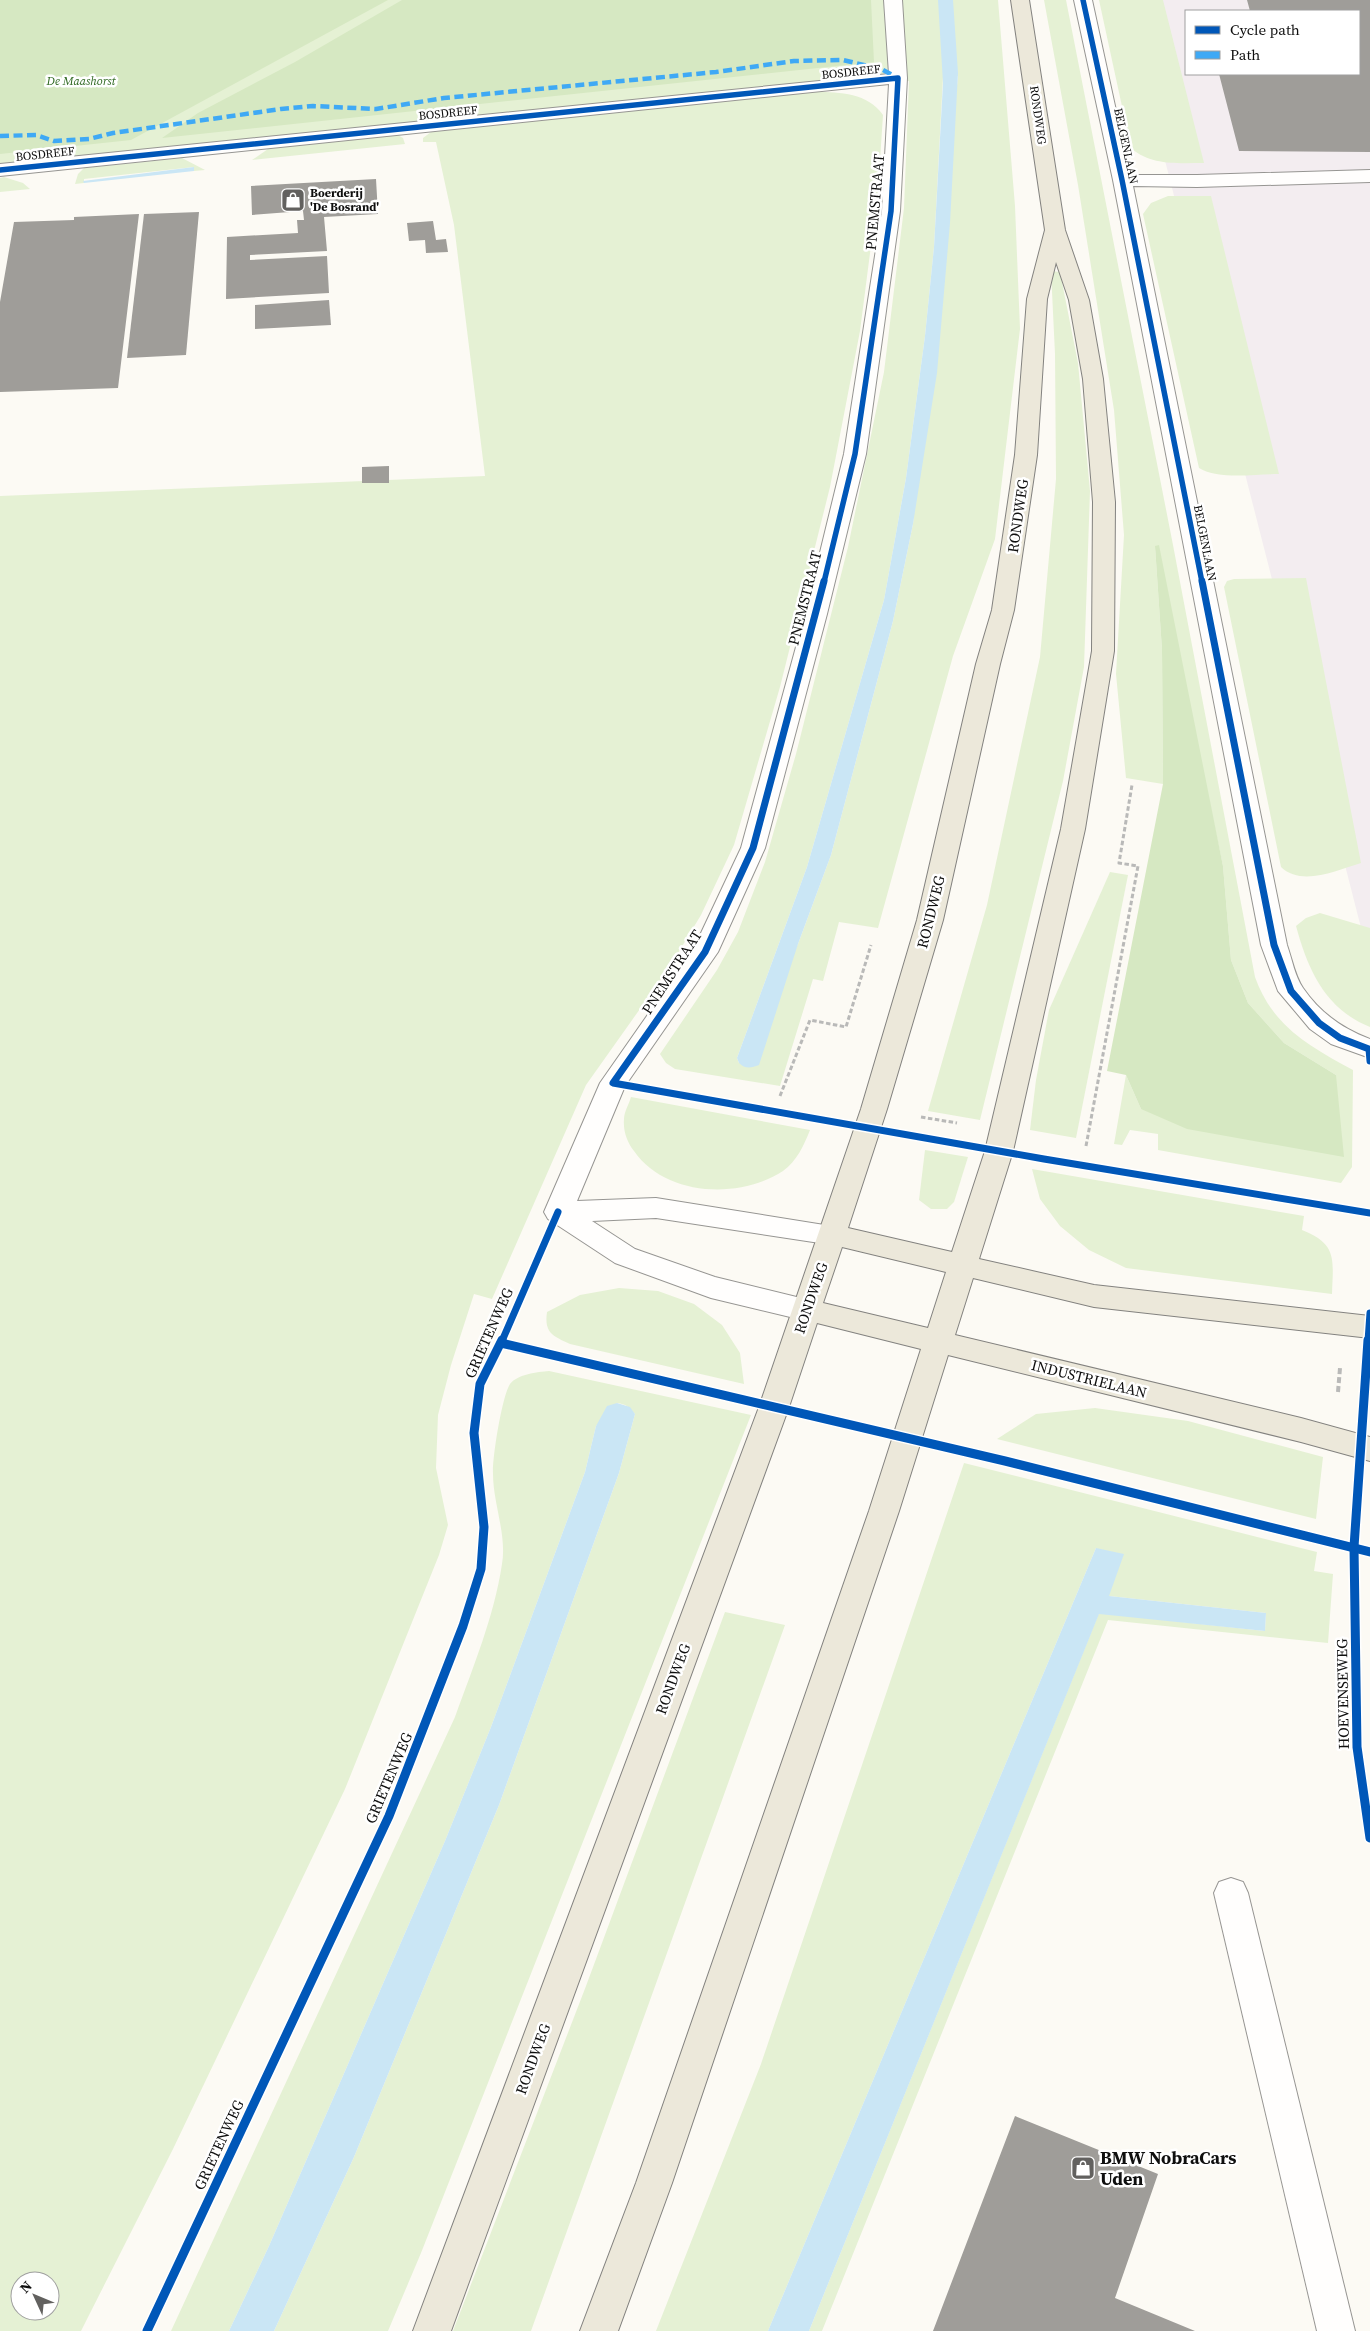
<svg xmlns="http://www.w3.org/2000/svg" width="1370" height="2331" viewBox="0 0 1370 2331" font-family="'Source Serif 4',serif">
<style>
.industrial{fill:#f3edf0;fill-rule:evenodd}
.green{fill:#e5f1d4;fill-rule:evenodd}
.forest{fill:#d6e8c2}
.water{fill:#cae6f5}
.building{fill:#9f9d99}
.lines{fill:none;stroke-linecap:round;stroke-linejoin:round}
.minor-casing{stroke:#969592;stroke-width:2}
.major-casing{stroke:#83827f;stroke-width:2}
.path-far1{stroke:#b9b9b8;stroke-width:3;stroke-dasharray:4.5 2.5;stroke-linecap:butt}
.path{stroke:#b9b9b8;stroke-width:4;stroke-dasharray:6 3;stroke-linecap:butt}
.minor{fill:#fffefd;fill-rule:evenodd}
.major{fill:#ece8da;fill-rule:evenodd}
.quiet{stroke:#3fa9f5;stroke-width:4.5;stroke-dasharray:9 4.5;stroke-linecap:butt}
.cycleway-far2-casing{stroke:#fff;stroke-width:8}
.cycleway-far1-casing{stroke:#fff;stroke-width:10}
.cycleway-casing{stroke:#fff;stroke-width:12}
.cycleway-far2{stroke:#0057b8;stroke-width:5.5}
.cycleway-far1{stroke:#0057b8;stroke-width:7}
.cycleway{stroke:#0057b8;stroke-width:9}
.labels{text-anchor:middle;stroke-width:5;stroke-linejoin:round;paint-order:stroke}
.far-street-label{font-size:12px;fill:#0f0f0f;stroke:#fff}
.far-park-label{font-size:12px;font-style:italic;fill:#2d671f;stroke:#fff}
.far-poi-label{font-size:12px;font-weight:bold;fill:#0f0f0f;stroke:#fff;text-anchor:start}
.street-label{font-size:15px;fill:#0f0f0f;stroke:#fff}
.near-poi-label{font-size:18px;font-weight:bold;fill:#0f0f0f;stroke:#fff;text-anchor:start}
</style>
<rect width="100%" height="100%" fill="#fcfaf4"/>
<!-- industrial -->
<path class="industrial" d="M 1124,0 L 1370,0 L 1370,963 ZM 1186,11 L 1359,11 L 1359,74 L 1186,74 Z"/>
<!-- green -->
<g class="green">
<path d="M 0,0 L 998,0 L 1015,206 L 1020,329 L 995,539 L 953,656 L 878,928 L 839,922 L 823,981 L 813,979 L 780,1086 L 675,1069 L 666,1063 L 660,1054 L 717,970 L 738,932 L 765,862 L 796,754 L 848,547 L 884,372 L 904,208 L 909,81 L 0,171 ZM 958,76 L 913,524 L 893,621 L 831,855 L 798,944 L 739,1063 L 737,1058 L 807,867 L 884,600 L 906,478 L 925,336 L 934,247 L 943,77 Z"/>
<path d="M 1044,0 L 1066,0 L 1173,545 L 1255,977 C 1273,1027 1309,1046 1353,1070 L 1352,1167 L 1341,1183 L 1158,1150 L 1158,1134 L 1130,1130 L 1122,1145 L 1114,1144 L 1126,1075 L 1141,1109 L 1336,1075 L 1284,1043 L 1248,1003 L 1231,960 L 1223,866 L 1155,546 L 1162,650 L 1163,784 L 1126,778 L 1116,674 L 1124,535 L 1114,410 L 1078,185 Z"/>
<path d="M 1099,0 L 1163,0 L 1204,163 C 1179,163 1151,166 1131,148 Z"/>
<path d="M 816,92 C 840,92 868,93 883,115 L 878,191 L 860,331 L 830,487 L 780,687 L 734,845 L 701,915 L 669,968 L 586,1085 L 492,1299 L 474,1294 L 451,1365 L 438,1415 L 436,1468 L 448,1525 L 439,1555 L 345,1789 L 173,2149 L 81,2331 L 0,2331 L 0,496 L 485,476 L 454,225 L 436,142 L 423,142 L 423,138 L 431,132 ZM 20,2281 L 50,2281 L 50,2311 L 20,2311 Z"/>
<polygon points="398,135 403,138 405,144 252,160 268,149"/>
<polygon points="182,158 205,170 194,171 194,167 84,179 84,183 75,184 78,174 84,168"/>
<polygon points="4,177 23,183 30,189 0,192 0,178"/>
<path d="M 1168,196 L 1211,196 L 1279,474 C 1256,474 1218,480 1199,468 L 1143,214 L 1151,203 Z"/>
<polygon points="1051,271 1060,272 1078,363 1090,491 1084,667 1063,781 980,1120 928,1111 987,905 1040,657 1056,479 1055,354"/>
<path d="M 1306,578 L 1361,863 C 1337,870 1302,887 1281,867 L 1224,587 L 1227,581 L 1234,579 Z"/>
<polygon points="1110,872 1128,875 1076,1138 1030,1130 1036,1080 1049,1010"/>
<path d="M 1320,913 L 1370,928 L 1370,1027 C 1325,1009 1308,970 1296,926 L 1306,918 Z"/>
<path d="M 631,1097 L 810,1130 C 804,1145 797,1161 783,1171 C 739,1200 665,1196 634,1151 C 627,1142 623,1131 624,1119 C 624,1112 629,1104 631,1097 Z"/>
<polygon points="925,1150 968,1157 954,1202 947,1209 931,1209 919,1200"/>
<path d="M 1032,1169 L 1304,1216 L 1302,1230 C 1338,1244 1333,1260 1332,1294 L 1126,1268 L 1089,1250 L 1060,1226 L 1040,1199 Z"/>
<path d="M 619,1288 L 658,1291 L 694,1304 L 722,1325 L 740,1353 L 744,1384 L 570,1344 C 553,1336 544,1333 547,1312 L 580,1295 Z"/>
<path d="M 549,1371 L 751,1415 L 421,2253 L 388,2331 L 274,2331 L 354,2157 L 499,1805 L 619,1473 L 635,1414 C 629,1407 626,1404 617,1403 L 596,1426 L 585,1472 L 491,1727 L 445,1841 L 269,2246 L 229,2331 L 171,2331 L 455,1717 C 473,1667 494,1617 502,1564 C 507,1535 493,1503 493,1474 C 492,1459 502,1396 510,1384 C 518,1374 537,1372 549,1371 Z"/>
<polygon points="1095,1408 1188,1421 1323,1457 1316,1519 997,1439 1036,1414"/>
<polygon points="964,1463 1317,1552 1314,1571 1333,1574 1328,1643 1108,1620 822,2331 809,2331 1099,1613 1265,1631 1266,1613 1109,1596 1096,1548 768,2331 656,2331 761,2064"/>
<polygon points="725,1612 785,1625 531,2331 453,2331 586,1986"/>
</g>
<!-- forest -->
<g class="forest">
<polygon points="0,0 388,0 131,140 0,154"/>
<polygon points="402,0 871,0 874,62 162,138 198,113 295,62"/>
<polygon points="1159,545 1223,866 1231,960 1248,1003 1284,1043 1336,1075 1344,1157 1187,1129 1141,1109 1126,1075 1107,1071 1163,784 1162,650 1155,546"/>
</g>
<!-- water -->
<g class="water">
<path d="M 938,0 L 953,0 L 958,73 L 950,223 L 937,373 L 913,524 L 893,621 L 831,855 L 798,944 L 759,1065 C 751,1068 745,1069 739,1063 L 737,1058 L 807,867 L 884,600 L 906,478 L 925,336 L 934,247 L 943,83 Z"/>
<polygon points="194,167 194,171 84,183 83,181"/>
<polygon points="617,1403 630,1407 635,1414 619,1473 499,1805 354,2157 274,2331 229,2331 269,2246 445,1841 491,1727 585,1472 596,1426 607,1406"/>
<polygon points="1096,1548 1124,1554 1109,1596 1266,1613 1265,1631 1099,1614 809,2331 768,2331"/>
</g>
<!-- building -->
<g class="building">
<polygon points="1247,0 1370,0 1370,152 1239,151 1219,74 1359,74 1359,11 1250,11"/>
<polygon points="376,179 378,214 324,217 327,251 250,255 250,260 327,256 329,293 226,299 227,237 298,233 297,220 304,220 303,211 252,215 251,186"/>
<polygon points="199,212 186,355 127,358 144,214"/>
<polygon points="139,214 118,388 0,392 0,302 14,222 74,220 74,217"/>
<polygon points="433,221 436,240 446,239 448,252 426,253 425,240 409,241 407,223"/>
<polygon points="329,300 331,325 255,329 255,305"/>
<polygon points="389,466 389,483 362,483 362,467"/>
<polygon points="1015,2116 1158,2174 1115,2298 1195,2331 933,2331"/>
</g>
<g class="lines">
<!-- minor casing -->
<g class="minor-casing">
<g id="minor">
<polygon points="884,0 902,0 907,78 900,211 866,454 827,614 765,848 718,952 625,1086 577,1201 656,1198 843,1228 847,1235 843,1242 833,1245 656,1218 592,1221 635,1249 715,1277 817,1302 821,1310 817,1318 807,1321 711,1298 615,1263 548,1219 544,1212 600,1083 693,950 741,848 805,614 844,454 882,211 889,84 0,176 0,164 889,74"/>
<path d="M 1074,0 L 1092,0 L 1130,175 L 1197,175 L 1370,170 L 1370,182 L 1197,187 L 1133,186 L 1287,945 C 1292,959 1295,977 1303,988 C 1320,1013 1343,1029 1370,1039 L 1370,1058 L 1331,1044 L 1310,1029 L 1278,991 L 1261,945 L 1113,180 Z"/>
<polygon points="1231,1878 1243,1882 1248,1893 1355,2331 1317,2331 1214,1893 1219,1882"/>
</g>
</g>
<!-- major casing -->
<g class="major-casing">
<path id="major" d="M 1011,0 L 1029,0 L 1065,230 L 1089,300 L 1103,379 L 1115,502 L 1114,651 L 1085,829 L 1013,1151 L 979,1259 L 1094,1285 L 1370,1316 L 1370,1338 L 1094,1307 L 973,1278 L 955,1335 L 1301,1418 L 1370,1437 L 1370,1461 L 1301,1442 L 948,1355 L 899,1511 L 672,2183 L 618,2331 L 580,2331 L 636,2183 L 869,1511 L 921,1349 L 817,1323 L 789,1407 L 451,2331 L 413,2331 L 759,1407 L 861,1109 L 917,920 L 976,664 L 992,610 L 1015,455 L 1027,299 L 1045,230 ZM 1056,262 L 1069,300 L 1083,379 L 1093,502 L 1092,651 L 1061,829 L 985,1151 L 952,1252 L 848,1228 L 887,1109 L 943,920 L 1000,664 L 1014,610 L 1037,455 L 1047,299 ZM 842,1247 L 946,1272 L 928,1328 L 823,1303 Z"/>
</g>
<!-- path-far1 -->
<g class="path-far1">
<polyline points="780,1096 810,1020 846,1027 871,945"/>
<polyline points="921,1117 957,1123"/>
<polyline points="1086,1146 1138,866 1119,863 1132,785"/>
</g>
<!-- path -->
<polyline class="path" points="1338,1392 1340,1368"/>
<!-- minor -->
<use href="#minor" class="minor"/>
<!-- major -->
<use href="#major" class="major"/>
<!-- quiet -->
<polyline class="quiet" points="0,136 36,135 54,141 89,139 113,133 281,109 313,106 376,109 444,98 716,72 794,61 843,60 881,69 896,77"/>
<!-- cycleway-far2 casing -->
<g class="cycleway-far2-casing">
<g id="cycleway-far2">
<polyline points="1083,0 1122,180 1202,582"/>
<polyline points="0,170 898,78 891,211 855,454 824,582"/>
</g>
</g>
<!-- cycleway-far1 casing -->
<g class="cycleway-far1-casing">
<g id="cycleway-far1">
<polyline points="824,581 753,848 705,952 613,1083 1044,1159 1370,1213"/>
<polyline points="1202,581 1274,945 1291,991 1319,1023 1340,1038 1369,1049 1370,1061"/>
<polyline points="502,1341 558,1212"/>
<polyline points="1368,1341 1370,1313"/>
</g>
</g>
<!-- cycleway casing -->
<g class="cycleway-casing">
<g id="cycleway">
<polyline points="1368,1340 1354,1547 1357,1747 1370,1838"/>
<polyline points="501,1343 1005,1461 1370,1552"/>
<polyline points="147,2331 389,1816 463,1626 481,1569 484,1527 474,1433 480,1384 502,1340"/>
</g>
</g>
<!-- cycleway-far2 -->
<use href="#cycleway-far2" class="cycleway-far2"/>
<!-- cycleway-far1 -->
<use href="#cycleway-far1" class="cycleway-far1"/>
<!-- cycleway -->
<use href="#cycleway" class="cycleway"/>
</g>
<!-- icons -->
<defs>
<g id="shop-square" transform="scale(1.25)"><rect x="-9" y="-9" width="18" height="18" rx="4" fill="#62615f" stroke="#fff"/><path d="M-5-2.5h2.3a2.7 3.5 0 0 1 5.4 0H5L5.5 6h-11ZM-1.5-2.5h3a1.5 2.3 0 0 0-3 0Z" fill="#fff"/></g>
</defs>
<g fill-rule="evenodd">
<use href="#shop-square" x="293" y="200"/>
<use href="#shop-square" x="1083" y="2168"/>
</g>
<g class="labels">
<!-- far-street labels -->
<g class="far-street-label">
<text transform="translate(851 72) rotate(-6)" y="4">BOSDREEF</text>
<text transform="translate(448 113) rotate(-6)" y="4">BOSDREEF</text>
<text transform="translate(1038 115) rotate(82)" y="4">RONDWEG</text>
<text transform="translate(1126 146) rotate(78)" y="4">BELGENLAAN</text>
<text transform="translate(45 154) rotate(-6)" y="4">BOSDREEF</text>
<text transform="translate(1205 543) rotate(79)" y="4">BELGENLAAN</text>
</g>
<!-- far-park labels -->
<g class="far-park-label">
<text x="81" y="85">De Maashorst</text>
</g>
<!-- far-poi labels -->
<g class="far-poi-label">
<text x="310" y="197">Boerderij<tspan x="310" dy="14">'De Bosrand'</tspan></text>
</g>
<!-- street labels -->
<g class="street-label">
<text transform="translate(875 202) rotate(-85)" y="5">PNEMSTRAAT</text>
<text transform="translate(1018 516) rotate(-82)" y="5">RONDWEG</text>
<text transform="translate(805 598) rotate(-76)" y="5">PNEMSTRAAT</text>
<text transform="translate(931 912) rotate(-76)" y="5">RONDWEG</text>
<text transform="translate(672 972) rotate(-57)" y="5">PNEMSTRAAT</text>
<text transform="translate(811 1298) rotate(-71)" y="5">RONDWEG</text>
<text transform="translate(489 1333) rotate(-66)" y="5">GRIETENWEG</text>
<text transform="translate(1089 1379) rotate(14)" y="5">INDUSTRIELAAN</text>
<text transform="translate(673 1679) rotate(-70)" y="5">RONDWEG</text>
<text transform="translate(1343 1694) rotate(-91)" y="5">HOEVENSEWEG</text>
<text transform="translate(389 1778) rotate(-67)" y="5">GRIETENWEG</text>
<text transform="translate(533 2059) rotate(-70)" y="5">RONDWEG</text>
<text transform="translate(219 2145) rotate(-65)" y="5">GRIETENWEG</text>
</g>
<!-- near-poi labels -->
<g class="near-poi-label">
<text x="1100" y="2164">BMW NobraCars<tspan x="1100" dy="21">Uden</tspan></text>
</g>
</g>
<!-- legend -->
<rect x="1185" y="10" width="175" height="65" fill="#ffffff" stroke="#9f9f9f"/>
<rect x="1195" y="26" width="25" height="8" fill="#0057b8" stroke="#9f9f9f"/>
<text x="1230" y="35" font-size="15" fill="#0f0f0f">Cycle path</text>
<rect x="1195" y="51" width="25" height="8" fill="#3fa9f5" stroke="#9f9f9f"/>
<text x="1230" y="60" font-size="15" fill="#0f0f0f">Path</text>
<!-- north arrow -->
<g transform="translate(35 2296) rotate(314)"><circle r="24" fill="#ffffff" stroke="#9f9f9f"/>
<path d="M0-4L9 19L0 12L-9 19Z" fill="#62615f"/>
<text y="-8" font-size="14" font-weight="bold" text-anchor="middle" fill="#0f0f0f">N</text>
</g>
</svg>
